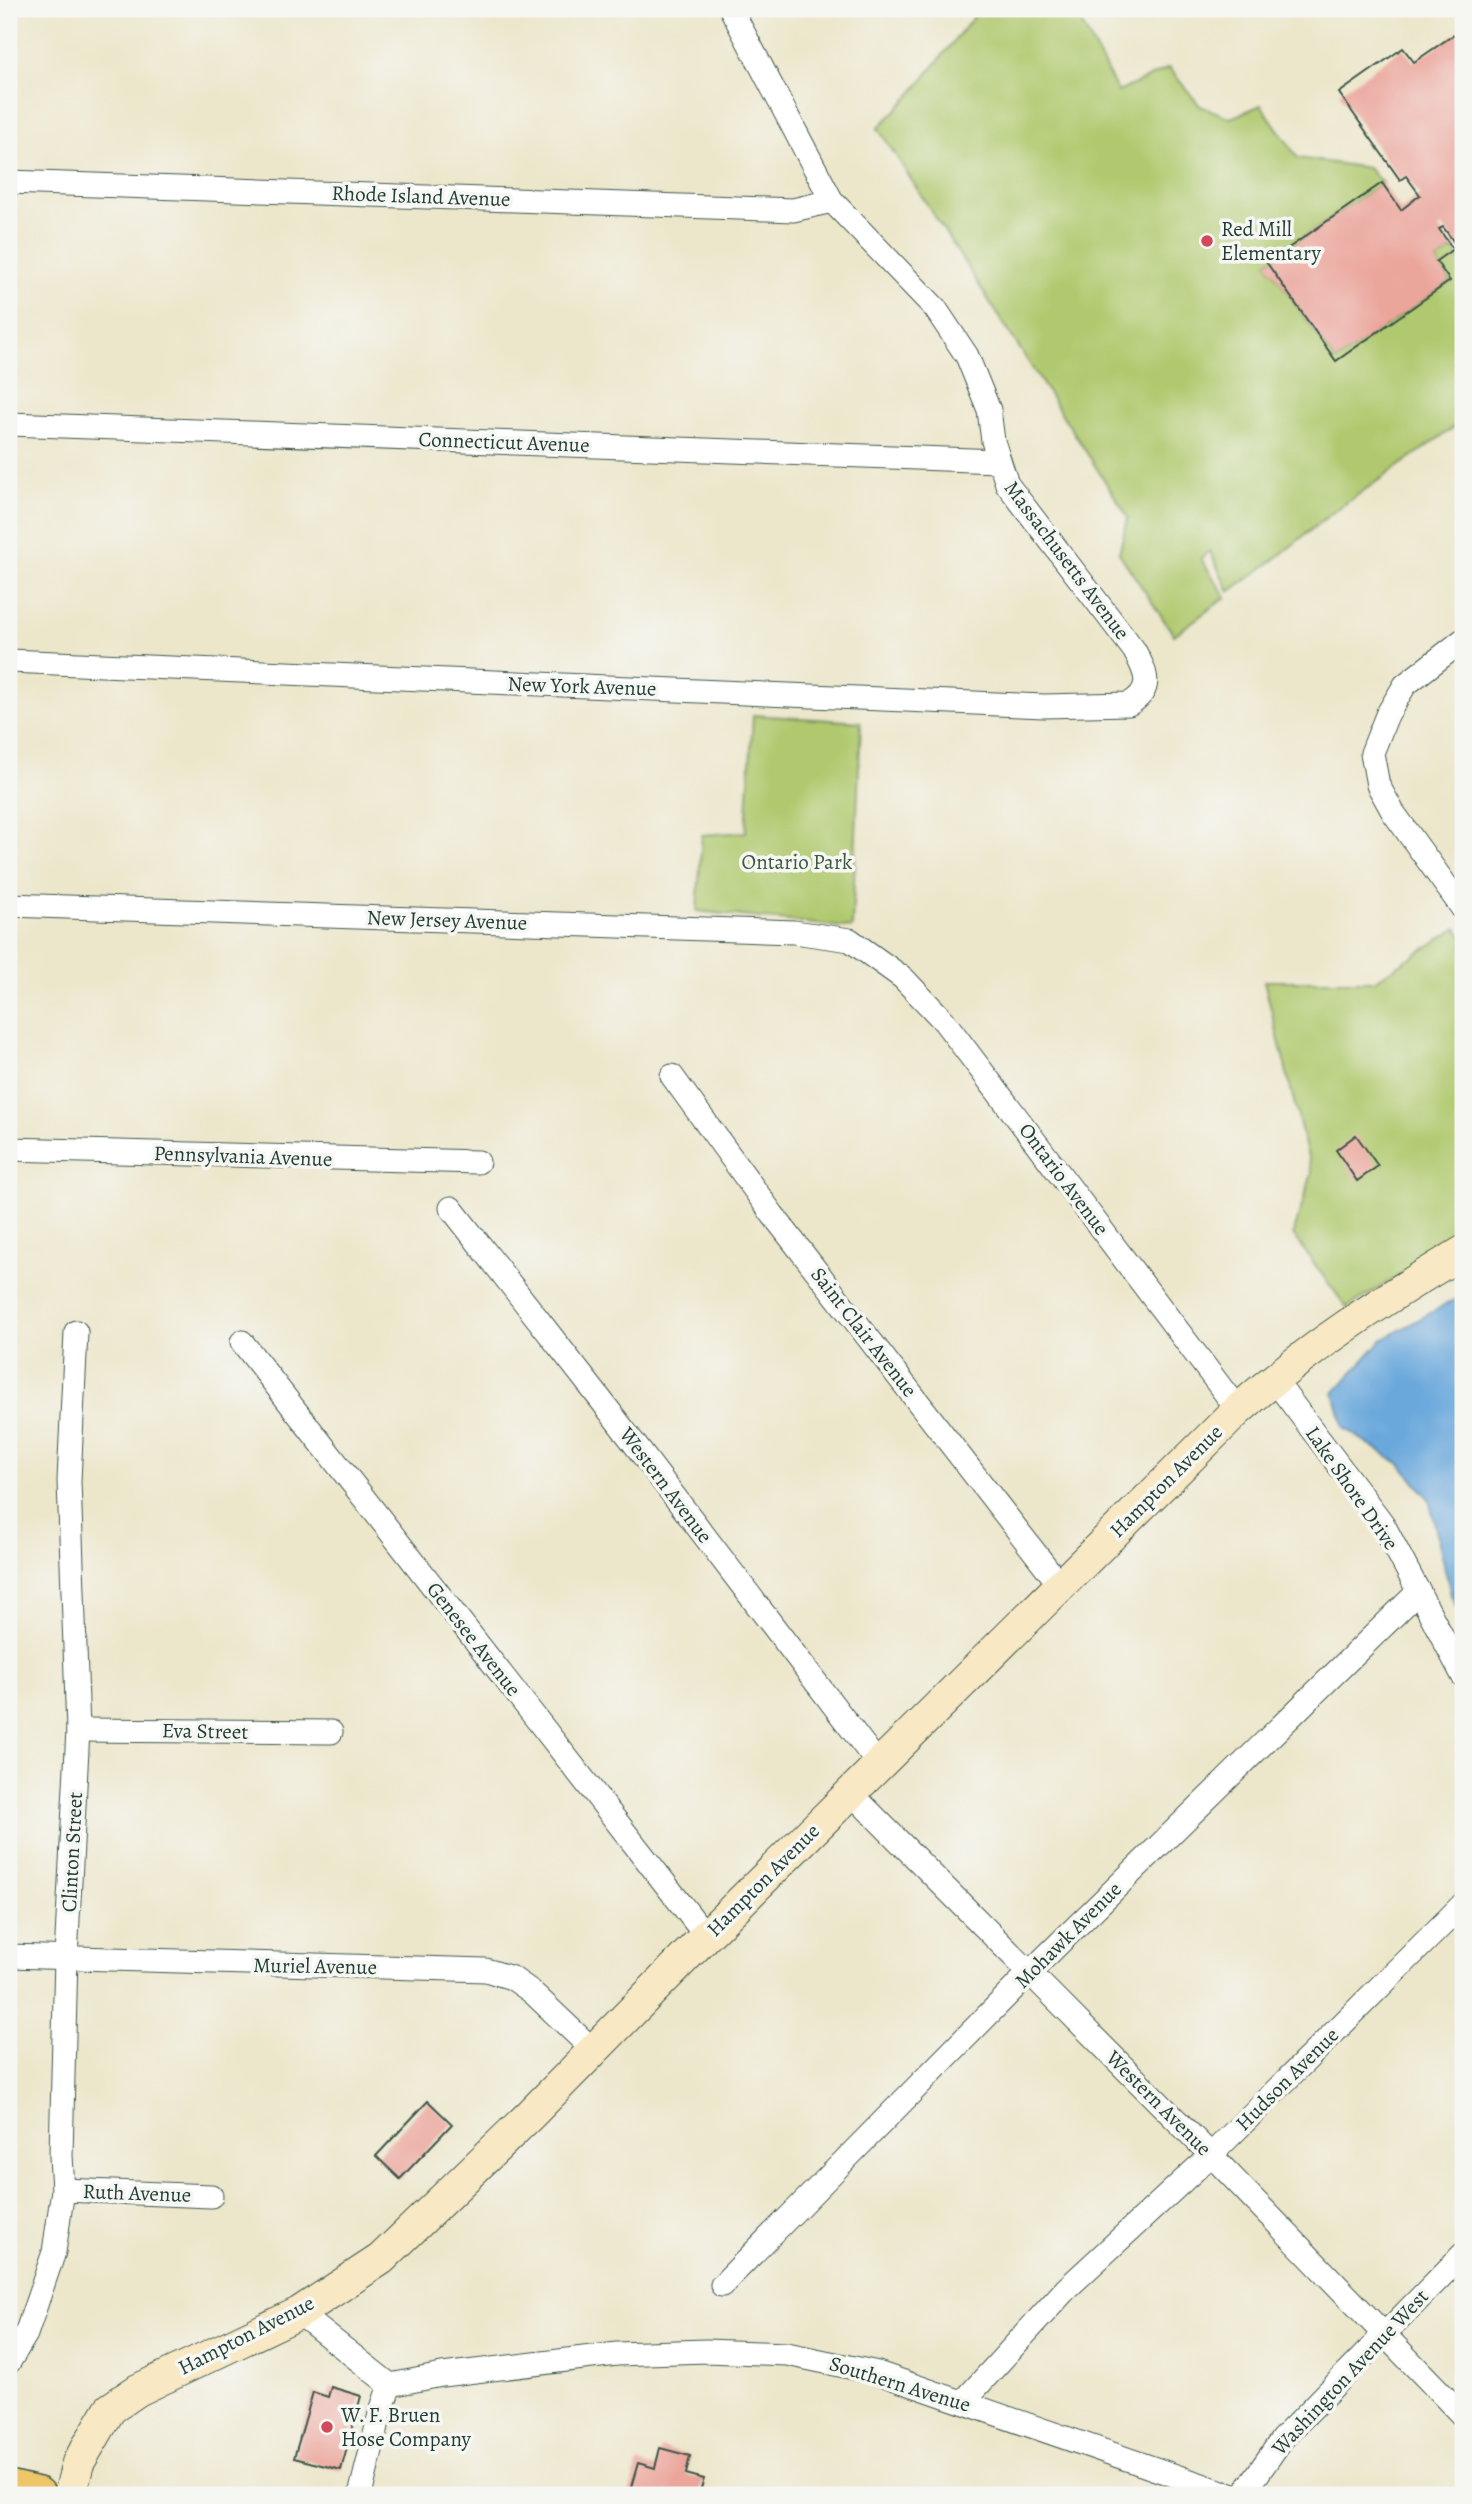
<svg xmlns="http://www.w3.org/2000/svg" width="1472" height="2504" viewBox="0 0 1472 2504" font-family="Alegreya,serif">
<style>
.green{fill:#b0c96e;stroke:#688351;stroke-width:2}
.water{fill:#6aa8dc;stroke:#447288;stroke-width:2}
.building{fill:#eba69c}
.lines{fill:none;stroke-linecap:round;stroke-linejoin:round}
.street-casing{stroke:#3e564a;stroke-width:25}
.secondary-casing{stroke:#3e564a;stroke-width:34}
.primary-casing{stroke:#3e564a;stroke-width:38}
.street{stroke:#fff;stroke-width:23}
.secondary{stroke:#f8e8c3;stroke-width:32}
.primary{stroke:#eec569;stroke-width:35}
.poi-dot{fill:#d1495b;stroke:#f6f6f2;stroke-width:2.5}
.labels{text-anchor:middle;stroke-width:7;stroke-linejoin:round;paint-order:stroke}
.street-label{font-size:21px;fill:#1f3d34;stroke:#f6f6f2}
.poi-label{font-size:21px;fill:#1f3d34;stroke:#f6f6f2;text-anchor:start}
.park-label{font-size:21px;fill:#3c5940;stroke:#f6f6f2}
</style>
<rect width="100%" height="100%" fill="#f6f6f2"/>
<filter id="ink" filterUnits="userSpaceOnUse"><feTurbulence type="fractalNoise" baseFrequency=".0143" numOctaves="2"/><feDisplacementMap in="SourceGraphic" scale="14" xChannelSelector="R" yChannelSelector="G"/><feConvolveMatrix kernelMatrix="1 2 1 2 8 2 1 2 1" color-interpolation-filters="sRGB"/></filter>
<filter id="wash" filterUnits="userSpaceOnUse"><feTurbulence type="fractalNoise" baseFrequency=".00686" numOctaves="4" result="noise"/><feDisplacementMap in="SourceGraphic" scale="28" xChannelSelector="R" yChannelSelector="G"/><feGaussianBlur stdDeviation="1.57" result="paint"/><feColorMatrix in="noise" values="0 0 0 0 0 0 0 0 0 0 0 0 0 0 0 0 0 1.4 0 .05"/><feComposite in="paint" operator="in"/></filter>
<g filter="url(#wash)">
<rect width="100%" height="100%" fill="#ece6ca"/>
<!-- green -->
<g class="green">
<polygon points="980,9 1074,9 1118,92 1169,68 1200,106 1231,118 1261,105 1298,158 1368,168 1382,183 1267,263 1336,361 1450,281 1436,261 1453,249 1463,263 1463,421 1329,515 1274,560 1229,592 1210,551 1201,559 1226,597 1174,635 1119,553 1128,517 878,128 909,97"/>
<polygon points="753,715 861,722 852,928 697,911 702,835 746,832"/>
<polygon points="1457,928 1463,938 1463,1236 1347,1308 1293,1235 1312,1173 1264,981 1374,981"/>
</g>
<!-- water -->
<polygon class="water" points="1463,1295 1463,1621 1451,1595 1429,1499 1400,1464 1344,1428 1334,1393 1382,1340"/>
<g id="blocks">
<!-- building -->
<g class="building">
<polygon points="1458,32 1463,40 1463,246 1459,249 1443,227 1439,229 1453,249 1436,261 1450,281 1336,361 1267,263 1382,183 1401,210 1420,195 1406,176 1400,180 1339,93 1403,48 1414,62"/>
<polygon points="1356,1135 1378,1166 1357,1181 1336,1150"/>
<polygon points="428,2101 452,2124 400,2179 376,2156"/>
<polygon points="331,2387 361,2396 341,2470 294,2458 313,2392 328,2397"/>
<polygon points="660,2448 690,2456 686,2474 704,2479 699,2495 629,2494 638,2463 655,2468"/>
<polygon points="765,2489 792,2494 791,2495 764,2495"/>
</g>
</g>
</g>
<g filter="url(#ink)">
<use href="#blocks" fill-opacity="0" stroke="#3e564a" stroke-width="2"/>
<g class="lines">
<!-- street casing -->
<g class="street-casing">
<g id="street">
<polyline points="9,182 793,210 832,201"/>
<polyline points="9,424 998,461"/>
<polyline points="1463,640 1405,685 1387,715 1372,753 1378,785 1393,812 1463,909"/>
<path d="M 9,661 L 1044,706 L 1129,704 C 1155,689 1146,672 1134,650 L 1007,484 L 993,441 L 989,410 L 967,356 L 935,308 L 832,201 L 731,9"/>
<polyline points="9,905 794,932 850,940 903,978 944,1021 1238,1410"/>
<polyline points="672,1076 773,1215 1060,1585"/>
<polyline points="9,1149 478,1162"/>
<polyline points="451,1208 601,1400 879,1765"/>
<polyline points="242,1342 706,1936"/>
<polyline points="1273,1378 1383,1524 1463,1676"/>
<polyline points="78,1730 331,1732"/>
<polyline points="851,1793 1211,2155 1463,2416"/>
<polyline points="9,1956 486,1970 512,1978 532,1992 593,2050"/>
<polyline points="63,2190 211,2196"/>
<polyline points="722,2285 1030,1972 1419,1591"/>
<polyline points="299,2313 390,2385 442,2375 617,2354 706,2351 787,2354 878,2373 1231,2495"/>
<polyline points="9,2362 26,2334 54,2252 63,2190 61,2155 66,1957 78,1730 69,1481 76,1332"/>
<polyline points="963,2402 1066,2289 1211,2155 1463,1904"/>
<polyline points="360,2495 380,2414 390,2385"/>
<polyline points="1243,2495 1282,2439 1463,2254"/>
</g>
</g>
<!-- secondary casing -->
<g class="secondary-casing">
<path id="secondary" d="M 70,2495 L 78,2463 L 110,2409 L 138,2390 L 299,2313 L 381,2259 L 530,2115 L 706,1936 L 1238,1410 C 1307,1349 1384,1299 1463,1252"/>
</g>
<!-- primary casing -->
<g class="primary-casing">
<polyline id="primary" points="9,2488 38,2495"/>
</g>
<!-- street -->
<use href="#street" class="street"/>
<!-- secondary -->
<use href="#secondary" class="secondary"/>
<!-- primary -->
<use href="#primary" class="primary"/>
</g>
</g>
<!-- markers -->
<g class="poi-dot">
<circle cx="1207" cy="241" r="7"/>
<circle cx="327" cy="2427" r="7"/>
</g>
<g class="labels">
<!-- street labels -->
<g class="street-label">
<text transform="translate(421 196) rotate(2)" y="7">Rhode Island Avenue</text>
<text transform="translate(504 442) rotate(2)" y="7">Connecticut Avenue</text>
<text transform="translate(1067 560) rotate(53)" y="7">Massachusetts Avenue</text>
<text transform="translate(582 686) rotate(2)" y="7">New York Avenue</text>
<text transform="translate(447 920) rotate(2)" y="7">New Jersey Avenue</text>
<text transform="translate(243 1156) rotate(2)" y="7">Pennsylvania Avenue</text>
<text transform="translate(1064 1179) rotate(53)" y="7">Ontario Avenue</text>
<text transform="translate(864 1332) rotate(52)" y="7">Saint Clair Avenue</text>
<text transform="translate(1166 1481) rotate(-45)" y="7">Hampton Avenue</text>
<text transform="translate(666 1485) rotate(53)" y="7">Western Avenue</text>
<text transform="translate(1352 1488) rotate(55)" y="7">Lake Shore Drive</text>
<text transform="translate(474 1639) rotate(52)" y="7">Genesee Avenue</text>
<text transform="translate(205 1731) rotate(1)" y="7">Eva Street</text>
<text transform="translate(72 1852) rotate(-87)" y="7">Clinton Street</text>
<text transform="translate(763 1880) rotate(-45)" y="7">Hampton Avenue</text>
<text transform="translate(1068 1935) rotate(-45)" y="7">Mohawk Avenue</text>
<text transform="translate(315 1966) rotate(1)" y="7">Muriel Avenue</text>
<text transform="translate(1287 2079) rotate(-45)" y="7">Hudson Avenue</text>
<text transform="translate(1159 2103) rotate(45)" y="7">Western Avenue</text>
<text transform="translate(137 2193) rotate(2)" y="7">Ruth Avenue</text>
<text transform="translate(246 2335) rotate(-27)" y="7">Hampton Avenue</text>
<text transform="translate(1350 2372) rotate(-47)" y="7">Washington Avenue West</text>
<text transform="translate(900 2384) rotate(17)" y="7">Southern Avenue</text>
</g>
<!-- poi labels -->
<g class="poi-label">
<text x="1221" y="236">Red Mill<tspan x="1221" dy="24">Elementary</tspan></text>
<text x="341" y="2422">W. F. Bruen<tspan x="341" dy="24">Hose Company</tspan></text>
</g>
<!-- park labels -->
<g class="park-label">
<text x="797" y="869">Ontario Park</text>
</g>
</g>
<!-- margin -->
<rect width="1472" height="2504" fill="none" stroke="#f6f6f2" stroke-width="35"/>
</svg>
